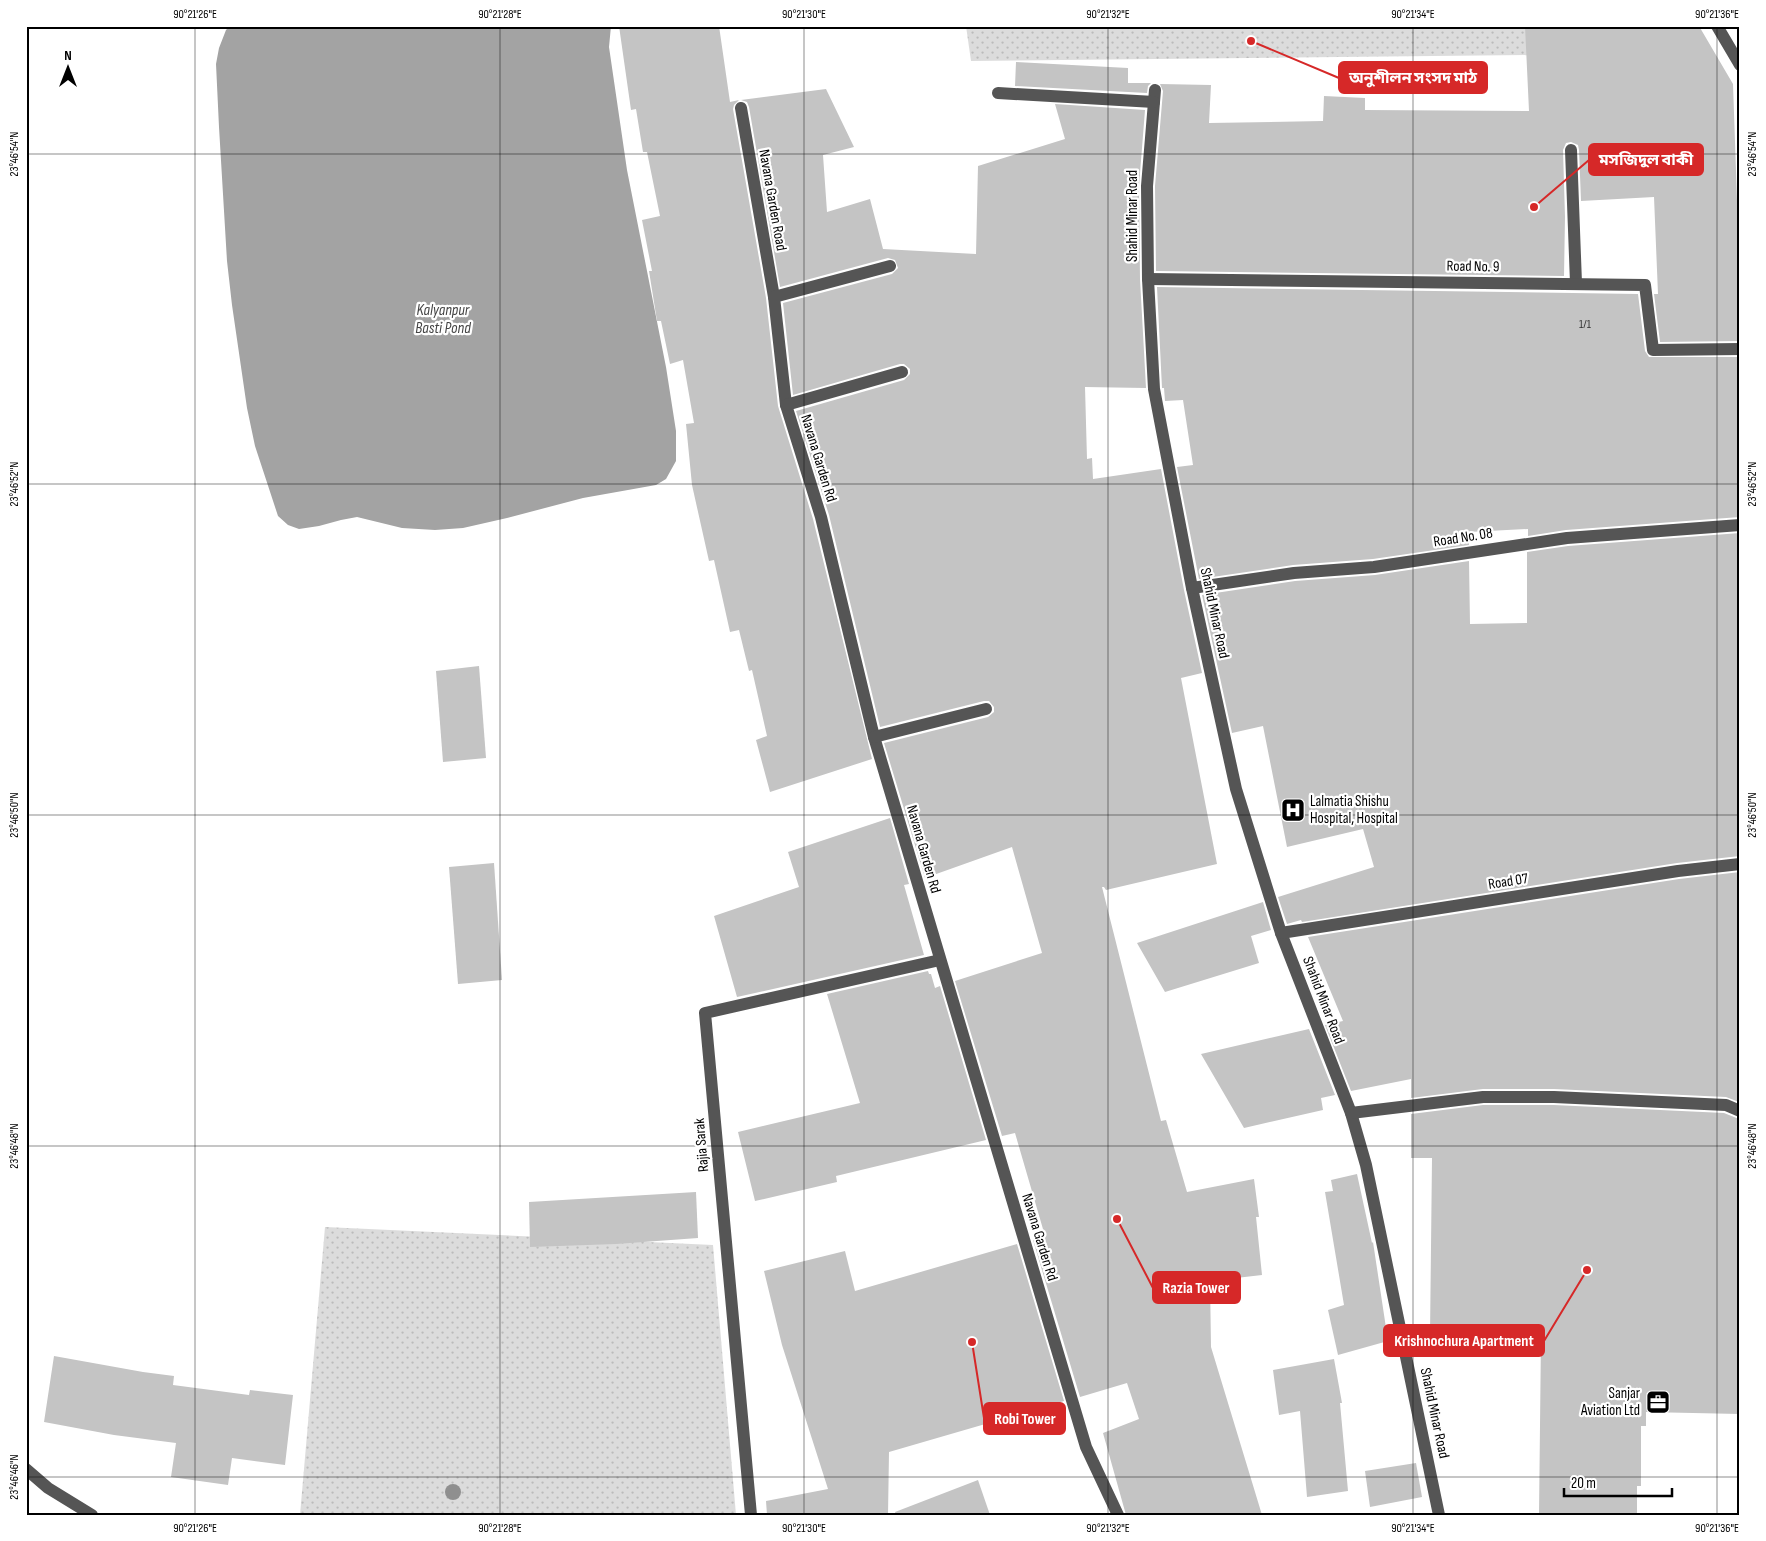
<svg xmlns="http://www.w3.org/2000/svg" width="1766" height="1541" viewBox="0 0 1766 1541" font-family="'Sofia Sans Condensed','Noto Sans Bengali',sans-serif">
<style>
.grass{fill:url(#grass-dots)}
.water{fill:#a3a3a3}
.building{fill:#c4c4c4}
.lines{fill:none;stroke-linecap:round;stroke-linejoin:round}
.minor{stroke:#555;stroke-width:12}
.tree{fill:#8f8f8f}
.ticks{fill:none;stroke:#000;stroke-width:1;stroke-opacity:0.45}
.labels{text-anchor:middle;stroke-width:4.5;stroke-linejoin:round;paint-order:stroke}
.number-label{font-size:12px;fill:#313131}
.street-label{font-size:15px;fill:#000;stroke:#fff}
.poi-label{font-size:15px;fill:#000;stroke:#fff;text-anchor:start}
.water-label{font-size:16px;font-style:italic;fill:#444;stroke:#fff}
.leader{fill:none;stroke:#d62828;stroke-width:2}
.callout-dot{fill:#d62828;stroke:#fff;stroke-width:2}
.callout{fill:#d62828;stroke:#d62828;stroke-width:2}
.callout-label{font-size:16px;text-anchor:middle;font-weight:bold;fill:#fff}
.neatline{fill:none;stroke:#000;stroke-width:2}
.ticks-label{font-size:12px;text-anchor:middle;fill:#000}
</style>
<defs>
<pattern id="grass-dots" width="8" height="8" patternUnits="userSpaceOnUse" patternTransform="scale(1.25)"><rect width="8" height="8" fill="#dcdcdc"/><path d="M2 2h.1M6 6h.1" fill="none" stroke="#bbb" stroke-width="1.8" stroke-linecap="round"/></pattern>
</defs>
<rect width="100%" height="100%" fill="#fff"/>
<!-- grass -->
<g class="grass">
<polygon points="966,26 1532,26 1537,55 971,61"/>
<polygon points="325,1227 713,1245 736,1515 300,1515"/>
</g>
<!-- water -->
<polygon class="water" points="230,26 611,26 609,47 627,170 666,367 676,431 676,461 666,479 656,485 583,498 507,518 463,528 435,530 402,528 357,517 341,520 319,526 299,529 288,525 278,516 255,446 247,408 232,305 227,261 219,127 216,64 219,48 226,30"/>
<!-- building -->
<g class="building">
<polygon points="619,26 719,26 730,102 739,100 734,105 733,109 766,298 778,406 813,519 872,759 770,792 756,740 767,736 752,670 749,671 739,630 730,632 714,560 709,561 692,485 686,424 694,423 683,360 670,364 661,321 657,321 649,271 652,271 642,220 660,216 647,152 643,152 636,109 631,110"/>
<polygon points="1525,26 1699,26 1733,84 1737,200 1740,200 1740,341 1660,342 1654,294 1658,294 1654,197 1581,201 1579,150 1578,145 1571,142 1566,143 1563,150 1565,217 1564,276 1156,271 1155,186 1163,91 1160,84 1211,85 1209,123 1323,121 1324,96 1365,98 1365,110 1529,111"/>
<polygon points="1016,62 1128,68 1128,83 1151,83 1148,86 1147,93 1015,86"/>
<polygon points="826,89 854,147 823,155 827,212 870,199 883,249 976,254 978,166 1065,139 1055,104 1145,110 1139,186 1140,279 1146,388 1085,387 1087,459 1092,458 1093,479 1161,469 1184,590 1202,673 1181,678 1217,864 1106,890 1104,887 1102,887 1161,1121 1166,1120 1187,1192 1254,1179 1259,1217 1256,1217 1262,1275 1210,1281 1211,1347 1262,1515 1126,1515 1103,1433 1139,1419 1127,1383 1080,1397 1033,1240 1045,1236 1015,1133 1002,1136 955,981 1042,953 1012,847 925,878 884,743 988,717 994,712 994,707 989,701 984,701 880,727 829,515 796,411 904,380 910,374 910,369 904,364 900,364 793,395 783,303 892,274 898,268 895,260 888,258 780,287 749,107 747,102 741,100"/>
<polygon points="1157,287 1638,294 1645,351 1649,357 1740,357 1740,517 1566,530 1528,536 1528,529 1469,532 1469,545 1373,559 1293,565 1199,579 1177,467 1193,465 1183,400 1165,401 1164,388 1162,388"/>
<polygon points="1740,533 1740,856 1677,863 1302,922 1301,920 1287,924 1278,897 1374,867 1363,829 1287,847 1263,726 1232,733 1202,595 1295,581 1375,575 1469,561 1470,624 1527,623 1527,552 1568,546"/>
<polygon points="479,666 486,758 443,762 436,671"/>
<polygon points="890,818 909,884 904,885 924,955 737,997 714,916 799,887 788,852"/>
<polygon points="494,863 502,980 458,984 449,867"/>
<polygon points="1740,872 1739,1102 1726,1097 1554,1089 1483,1089 1411,1098 1411,1079 1351,1091 1325,1025 1343,1021 1308,937 1679,879"/>
<polygon points="1263,902 1271,930 1251,936 1259,963 1165,992 1137,943"/>
<polygon points="928,971 929,974 931,974 935,988 940,986 986,1140 836,1176 837,1182 755,1201 738,1132 860,1103 827,994"/>
<polygon points="1309,1029 1335,1095 1321,1098 1323,1110 1244,1128 1201,1054"/>
<polygon points="1483,1105 1554,1105 1724,1113 1739,1119 1740,1414 1646,1412 1646,1426 1641,1426 1641,1486 1637,1486 1637,1515 1539,1515 1541,1336 1430,1336 1432,1158 1411,1158 1411,1114"/>
<polygon points="1357,1174 1372,1243 1373,1242 1388,1341 1338,1355 1328,1310 1344,1305 1325,1192 1333,1191 1331,1180"/>
<polygon points="696,1192 698,1238 616,1244 530,1247 529,1202"/>
<polygon points="1017,1244 1064,1401 889,1452 888,1515 767,1515 766,1501 828,1489 782,1345 764,1271 845,1251 855,1291"/>
<polygon points="54,1356 143,1372 174,1376 173,1385 249,1395 250,1390 293,1395 285,1465 232,1458 228,1485 171,1477 176,1443 114,1435 44,1422"/>
<polygon points="1334,1359 1342,1403 1340,1403 1348,1491 1307,1497 1300,1411 1279,1415 1273,1370"/>
<polygon points="1416,1463 1422,1497 1370,1507 1365,1471"/>
<polygon points="978,1480 990,1515 896,1515 895,1512"/>
</g>
<g class="lines">
<!-- minor -->
<g class="minor">
<polyline points="1717,26 1740,65"/>
<polyline points="1155,90 1147,186 1148,279 1154,389 1192,588 1236,789 1281,933 1351,1113 1366,1165 1439,1515"/>
<polyline points="998,93 1154,102"/>
<polyline points="741,108 774,297"/>
<polyline points="1571,150 1576,283"/>
<polyline points="890,266 774,297 786,405 821,517 874,737 1086,1447 1118,1515"/>
<polyline points="1148,279 1645,285 1653,350 1740,349"/>
<polyline points="786,405 902,372"/>
<polyline points="1192,588 1294,573 1374,567 1567,538 1740,525"/>
<polyline points="874,737 986,709"/>
<polyline points="1281,933 1678,871 1740,864"/>
<polyline points="1351,1113 1483,1097 1554,1097 1726,1105 1740,1111"/>
<polyline points="26,1469 48,1488 92,1515"/>
<polyline points="751,1515 705,1013 940,960"/>
</g>
</g>
<!-- trees -->
<circle class="tree" cx="453" cy="1492" r="8"/>
<!-- ticks -->
<path class="ticks" d="M 195,26 L 195,1515M 500,26 L 500,1515M 804,26 L 804,1515M 1108,26 L 1108,1515M 1413,26 L 1413,1515M 1717,26 L 1717,1515M 26,154 L 1740,154M 26,484 L 1740,484M 26,815 L 1740,815M 26,1146 L 1740,1146M 26,1477 L 1740,1477"/>
<!-- icons -->
<defs>
<g id="hospital-square" transform="scale(1.25)"><rect x="-9" y="-9" width="18" height="18" rx="4" fill="#000" stroke="#fff"/><path d="M-5-5h3v3.5h4V-5h3V5h-3V1.5h-4V5h-3Z" fill="#fff"/></g>
<g id="office-square" transform="scale(1.25)"><rect x="-9" y="-9" width="18" height="18" rx="4" fill="#000" stroke="#fff"/><path d="M-6-3h4V-5.5h4V-3h4V5H-6ZM-1-4.5V-3h2v-1.5ZM-6 0V1H6V0Z" fill="#fff"/></g>
</defs>
<g fill-rule="evenodd">
<use href="#hospital-square" x="1293" y="810"/>
<use href="#office-square" x="1658" y="1402"/>
</g>
<g class="labels">
<!-- number labels -->
<g class="number-label">
<text x="1585" y="328">1/1</text>
</g>
<!-- street labels -->
<g class="street-label">
<text transform="translate(773 200) rotate(80)" y="5">Navana Garden Road</text>
<text transform="translate(1132 216) rotate(-90)" y="5">Shahid Minar Road</text>
<text transform="translate(1473 266) rotate(1)" y="5">Road No. 9</text>
<text transform="translate(819 458) rotate(73)" y="5">Navana Garden Rd</text>
<text transform="translate(1463 537) rotate(-9)" y="5">Road No. 08</text>
<text transform="translate(1215 613) rotate(78)" y="5">Shahid Minar Road</text>
<text transform="translate(924 849) rotate(74)" y="5">Navana Garden Rd</text>
<text transform="translate(1508 881) rotate(-9)" y="5">Road 07</text>
<text transform="translate(1324 1000) rotate(69)" y="5">Shahid Minar Road</text>
<text transform="translate(701 1145) rotate(-95)" y="5">Rajia Sarak</text>
<text transform="translate(1040 1237) rotate(73)" y="5">Navana Garden Rd</text>
<text transform="translate(1435 1413) rotate(78)" y="5">Shahid Minar Road</text>
</g>
<!-- poi labels -->
<g class="poi-label">
<text x="1310" y="806">Lalmatia Shishu<tspan x="1310" dy="17">Hospital, Hospital</tspan></text>
<text x="1640" y="1398" text-anchor="end">Sanjar<tspan x="1640" dy="17">Aviation Ltd</tspan></text>
</g>
<!-- water labels -->
<g class="water-label">
<text x="443" y="315">Kalyanpur<tspan x="443" dy="18">Basti Pond</tspan></text>
</g>
</g>
<!-- callouts -->
<path class="leader" d="M1251 41L1339 78M1534 207L1589 160M1117 1219L1153 1288M1587 1270L1544 1341M972 1342L984 1418"/>
<g class="callout-dot">
<circle cx="1251" cy="41" r="5"/>
<circle cx="1534" cy="207" r="5"/>
<circle cx="1117" cy="1219" r="5"/>
<circle cx="1587" cy="1270" r="5"/>
<circle cx="972" cy="1342" r="5"/>
</g>
<g class="callout">
<rect x="1339" y="62" width="148" height="31" rx="5"/>
<rect x="1589" y="144" width="114" height="31" rx="5"/>
<rect x="1153" y="1272" width="87" height="31" rx="5"/>
<rect x="1384" y="1325" width="160" height="31" rx="5"/>
<rect x="984" y="1403" width="81" height="31" rx="5"/>
</g>
<g class="callout-label">
<text x="1413" y="83">অনুশীলন সংসদ মাঠ</text>
<text x="1646" y="165">মসজিদুল বাকী</text>
<text x="1196" y="1293">Razia Tower</text>
<text x="1464" y="1346">Krishnochura Apartment</text>
<text x="1025" y="1424">Robi Tower</text>
</g>
<!-- border -->
<rect width="1766" height="1541" fill="none" stroke="#ffffff" stroke-width="55"/>
<!-- north arrow -->
<g transform="translate(68 68)" stroke="#ffffff" stroke-width="4" paint-order="stroke">
<path d="M0-4L9 19L0 12L-9 19Z" fill="#000000"/>
<text y="-8" font-size="14" font-weight="bold" text-anchor="middle" fill="#000000">N</text>
</g>
<!-- scale -->
<path d="M1564 1488v8h108v-8" fill="none" stroke="#000000" stroke-width="2.5"/>
<text x="1571" y="1488" font-size="15" fill="#000000" stroke="#ffffff" stroke-width="4" paint-order="stroke">20 m</text>
<rect x="28" y="28" width="1710" height="1486" class="neatline"/>
<g class="ticks-label">
<text x="195" y="18">90°21'26"E</text>
<text x="500" y="18">90°21'28"E</text>
<text x="804" y="18">90°21'30"E</text>
<text x="1108" y="18">90°21'32"E</text>
<text x="1413" y="18">90°21'34"E</text>
<text x="1717" y="18">90°21'36"E</text>
<text transform="translate(14 154) rotate(-90)" y="4">23°46'54"N</text>
<text transform="translate(1752 154) rotate(-90)" y="4">23°46'54"N</text>
<text transform="translate(14 484) rotate(-90)" y="4">23°46'52"N</text>
<text transform="translate(1752 484) rotate(-90)" y="4">23°46'52"N</text>
<text transform="translate(14 815) rotate(-90)" y="4">23°46'50"N</text>
<text transform="translate(1752 815) rotate(-90)" y="4">23°46'50"N</text>
<text transform="translate(14 1146) rotate(-90)" y="4">23°46'48"N</text>
<text transform="translate(1752 1146) rotate(-90)" y="4">23°46'48"N</text>
<text transform="translate(14 1477) rotate(-90)" y="4">23°46'46"N</text>
<text x="195" y="1532">90°21'26"E</text>
<text x="500" y="1532">90°21'28"E</text>
<text x="804" y="1532">90°21'30"E</text>
<text x="1108" y="1532">90°21'32"E</text>
<text x="1413" y="1532">90°21'34"E</text>
<text x="1717" y="1532">90°21'36"E</text>
</g>
</svg>
